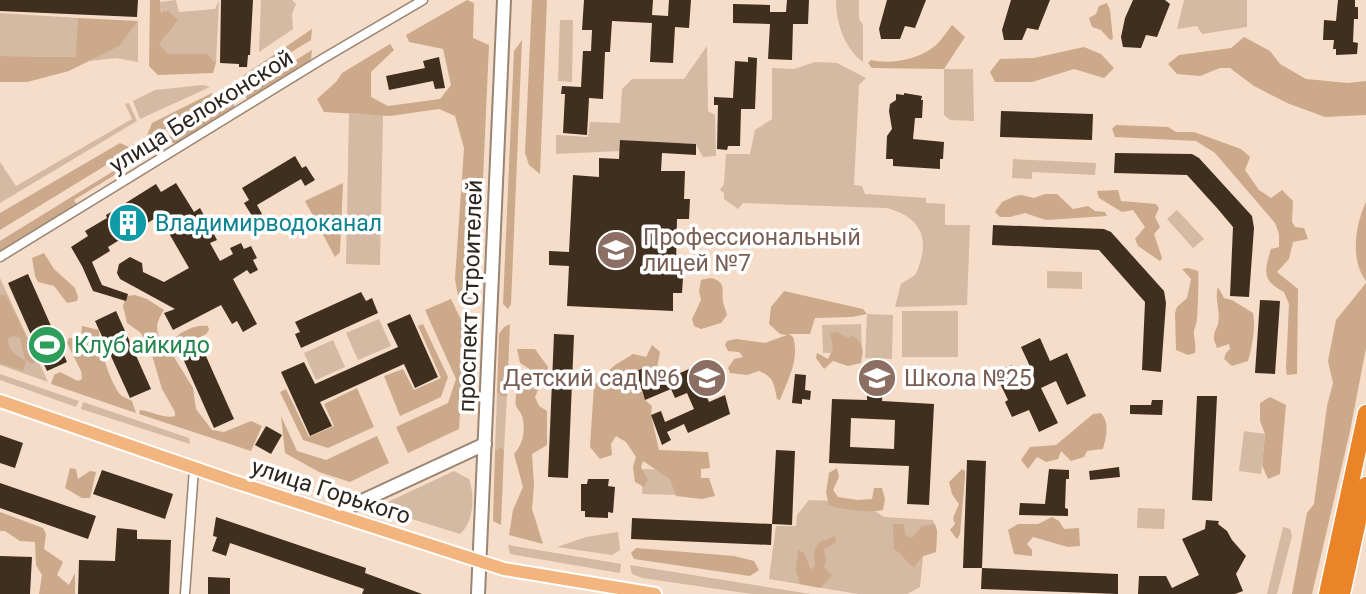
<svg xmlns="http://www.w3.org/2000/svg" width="1366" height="594" viewBox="0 0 1366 594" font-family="Roboto,sans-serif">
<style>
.green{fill:#d4b9a3}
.forest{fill:#cca98a}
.building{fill:#402e1e;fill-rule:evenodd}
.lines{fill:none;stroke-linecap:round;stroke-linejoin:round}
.street-casing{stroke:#9a8472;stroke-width:11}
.secondary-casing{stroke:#9a8472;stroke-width:16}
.primary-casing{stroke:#fff;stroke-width:16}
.highway-casing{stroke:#fff;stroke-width:19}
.street{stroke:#fff;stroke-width:8}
.secondary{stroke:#fff;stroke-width:12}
.primary{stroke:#f3b57e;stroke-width:12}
.highway{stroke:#eb8428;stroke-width:16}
.labels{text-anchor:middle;stroke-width:7;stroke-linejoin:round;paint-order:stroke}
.street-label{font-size:23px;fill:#2e251d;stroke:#fff}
.culture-label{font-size:23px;fill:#0d838f;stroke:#fff;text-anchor:start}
.education-label{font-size:23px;fill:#785e54;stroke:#fff;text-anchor:start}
.leisure-label{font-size:23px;fill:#27864d;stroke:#fff;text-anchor:start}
</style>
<rect width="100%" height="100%" fill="#f5ddc9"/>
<!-- green -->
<g class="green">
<polygon points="176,0 179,12 215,9 219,0 216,63 207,54 169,54 158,43 166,36 160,2"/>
<polygon points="261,0 292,0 296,4 292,14 293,29 259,52"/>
<path d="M 836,0 L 859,0 L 859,19 L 863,25 L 863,62 C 844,48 836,22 836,0 Z"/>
<polygon points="1184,0 1247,0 1247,27 1202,34 1197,26 1177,29"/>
<polygon points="0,13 78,18 75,57 0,56"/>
<polygon points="560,20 573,20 572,82 558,81"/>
<polygon points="138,21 138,62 116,58 89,61 119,45"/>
<polygon points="707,46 708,111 715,115 716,156 703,157 696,144 621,140 620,151 556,154 556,135 588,137 590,122 620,123 622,89 632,79 684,79"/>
<path d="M 815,62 L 837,63 L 866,78 L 859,85 L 854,185 L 862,186 L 865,194 L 926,198 L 926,203 L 945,204 L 945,225 L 970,225 L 967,305 L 895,307 L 901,284 C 905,281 911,278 915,275 C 918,271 919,265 921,259 C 929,230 912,214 886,208 L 743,203 L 738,209 L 724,199 L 724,193 L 720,190 L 724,184 L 726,154 L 750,154 L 755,130 L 772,119 L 772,68 L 794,69 Z"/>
<polygon points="944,69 973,69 974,121 950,120 944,115"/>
<polygon points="203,85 210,87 140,119 133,101 155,90"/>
<polygon points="129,103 137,121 0,203 0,162 16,186 132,119 125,104"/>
<polygon points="349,114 383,115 380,265 346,264"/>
<polygon points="1013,159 1096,163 1095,175 1032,172 1032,179 1012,178"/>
<polygon points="1177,210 1204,239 1193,248 1167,219"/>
<polygon points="1047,271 1082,272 1082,289 1047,288"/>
<polygon points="0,278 48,382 0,365"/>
<rect x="902" y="311" width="56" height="46"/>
<polygon points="867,314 893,315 892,359 865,358"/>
<polygon points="379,319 391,346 358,360 346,333"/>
<polygon points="861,324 862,352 823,353 822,325"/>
<polygon points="333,340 345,367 316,380 304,353"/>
<polygon points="0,374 79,401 76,407 0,380"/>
<polygon points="497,392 502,397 507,396 504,450 501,447 495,451"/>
<polygon points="83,402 189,438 190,444 81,409"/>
<polygon points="1244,431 1265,434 1261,474 1239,471"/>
<polygon points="643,469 684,470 683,495 642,494"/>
<path d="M 454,471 L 469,479 C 475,495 474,522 460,534 L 386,511 L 386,506 L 390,501 Z"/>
<polygon points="809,500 861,502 884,517 933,520 937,531 936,552 923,556 920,587 907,594 858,594 769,579 776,526 796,526 797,515"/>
<polygon points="1138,508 1165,509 1164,529 1137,528"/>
<polygon points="1283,527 1290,529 1292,536 1277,594 1267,594"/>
<polygon points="618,532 620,550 612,555 557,547 586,537"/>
<polygon points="508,545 621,564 620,573 510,554"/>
<polygon points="630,565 810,594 752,594 642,578 632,574"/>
</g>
<!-- forest -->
<g class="forest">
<polygon points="150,0 160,0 161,12 168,11 178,20 159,44 169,54 207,54 216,63 213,73 158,75 149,66"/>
<polygon points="467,0 474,3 473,38 489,45 478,290 473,302 459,301 455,279 464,148 455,116 439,109 390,116 324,112 317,99 337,81 342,73 390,44 394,50 371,72 371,97 388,106 440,99 451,85 443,49 409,42 406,35"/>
<polygon points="532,0 547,0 540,174 529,165 525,153"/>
<polygon points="1107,3 1110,10 1113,39 1110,40 1101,30 1092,27 1089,18 1096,14 1099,6"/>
<polygon points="78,18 138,21 119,46 69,71 27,82 0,82 0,56 75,57"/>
<path d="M 952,25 L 965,37 L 944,69 L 872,68 L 868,63 L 871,60 C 891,65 923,59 938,43 C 943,38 947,31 952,25 Z"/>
<polygon points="312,29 311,40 239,84 241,77"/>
<polygon points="1244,37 1270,51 1280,64 1306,79 1348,83 1366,81 1366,115 1325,117 1287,103 1254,86 1230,68 1220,68 1200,76 1177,74 1168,64 1179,55 1231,48"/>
<polygon points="522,40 511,304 508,309 503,304 514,51"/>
<polygon points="1084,47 1101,54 1114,68 1104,78 1074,69 1032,82 995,82 990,72 1000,59 1034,58"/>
<polygon points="312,50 311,60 247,99 243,93"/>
<polygon points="212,93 216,98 0,230 0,213 120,143 129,147 146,138 152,123"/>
<polygon points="233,99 234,107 175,144 166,139"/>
<path d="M 1116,125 L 1168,127 L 1176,132 L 1194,132 L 1241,149 L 1250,157 L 1245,170 L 1259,190 L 1271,198 L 1282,190 L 1293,201 L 1292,222 L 1295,227 L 1304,228 L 1308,239 L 1293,242 L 1289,259 L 1277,272 L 1298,289 L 1297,374 L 1287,375 L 1286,368 L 1289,304 L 1284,292 C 1262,281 1264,271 1271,249 L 1279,247 L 1279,234 L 1275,223 L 1215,153 L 1196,141 L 1115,137 L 1112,129 Z"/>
<polygon points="125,164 126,168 74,200 77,205 0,253 0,241"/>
<polygon points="343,183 340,252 335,257 305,201"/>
<polygon points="1118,190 1121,201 1156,204 1159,208 1155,217 1160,227 1154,234 1162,258 1160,261 1138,246 1135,239 1145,227 1133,210 1122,212 1099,198 1097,191"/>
<polygon points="1045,194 1057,194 1073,209 1088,206 1095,211 1105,212 1107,216 1046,220 1025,213 1010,217 1000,217 995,212 1002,202 1015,196 1021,195 1034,198"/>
<path d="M 1366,202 L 1366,281 C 1350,260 1355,225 1366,202 Z"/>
<polygon points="44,253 54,269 75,288 78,297 77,301 67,303 54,286 38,282 35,276 32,258"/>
<path d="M 1188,268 L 1198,271 C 1199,277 1198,310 1197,318 C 1197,324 1193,330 1194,335 C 1195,343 1196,345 1195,353 L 1188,355 L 1176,350 L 1175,313 L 1177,307 L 1187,298 L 1191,279 L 1182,269 Z"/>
<path d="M 710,278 C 726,281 722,289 723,302 C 723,303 727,314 727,315 L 721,323 L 701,329 L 694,326 L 692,319 L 701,300 L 699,291 L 701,280 Z"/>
<polygon points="1366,283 1366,348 1350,431 1312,594 1292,594 1307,513 1314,504 1327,406 1333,383 1328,361 1336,320"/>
<path d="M 1218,287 L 1224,298 L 1232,300 L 1253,313 C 1256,325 1252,349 1248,361 L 1232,366 L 1224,359 L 1226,353 L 1230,349 L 1229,344 L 1217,348 C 1216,344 1213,340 1214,336 C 1214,332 1217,328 1218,324 C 1221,311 1214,299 1218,287 Z"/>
<path d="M 784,291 L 863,309 L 867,314 L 852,317 L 815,318 L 810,334 L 789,334 L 793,337 C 800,359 788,379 780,400 L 777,399 C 774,384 774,377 759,371 L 747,375 L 730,373 L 728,368 L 734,359 L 743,357 L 739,352 L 728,351 L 725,345 L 727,341 L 736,339 L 765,343 L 787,335 L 780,334 L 769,324 L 771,307 Z"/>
<path d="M 0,295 L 6,295 L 38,360 L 32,364 L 25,359 L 20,338 L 14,336 L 8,338 C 7,350 17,356 26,361 L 23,371 L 0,363 Z"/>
<path d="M 135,295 L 147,299 L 164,310 C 155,324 155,330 163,344 L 168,344 C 180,333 191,324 208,326 L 209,330 L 206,334 L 177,349 L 174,357 L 193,388 L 196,409 L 212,430 L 224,432 L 251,421 L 262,426 L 251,451 L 139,414 L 140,410 C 151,411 164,419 175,416 L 175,412 L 162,389 L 151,352 L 141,333 L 127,323 L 123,306 L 126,296 Z"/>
<polygon points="451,299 465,328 459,429 408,453 396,427 448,403 456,379 425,310"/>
<polygon points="423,324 448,377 441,397 400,416 384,376 403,369 414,390 441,378 418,326"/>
<polygon points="510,324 507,396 502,397 497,392 499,334 504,327"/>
<path d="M 82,326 L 99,330 C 98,344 111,387 122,396 C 125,398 129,399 132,401 L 136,413 L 51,384 L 54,375 L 60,372 L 78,381 L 82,379 L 81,371 L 67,343 L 69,338 L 81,338 Z"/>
<path d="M 837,332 L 848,338 L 852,336 C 864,344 864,350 861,363 L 848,366 L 833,361 L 824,369 L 816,358 L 817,353 L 828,359 L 833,348 L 830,333 Z"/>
<polygon points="652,345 660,352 656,373 649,374 645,367 636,371 632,391 642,392 645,400 652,406 651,415 659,450 708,452 710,468 701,469 701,478 709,478 715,496 702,499 676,496 670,479 643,461 641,467 648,480 644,487 635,482 633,467 636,457 626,442 616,436 611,444 612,455 600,459 590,447 594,385 615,365 633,354 646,357"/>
<path d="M 517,349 L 535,349 L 548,367 L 548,383 L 538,390 L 535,397 L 539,406 L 547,411 L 547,445 L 532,454 L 534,485 L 532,509 L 543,544 L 509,535 L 513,510 L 523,487 L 514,454 C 523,444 526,430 522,416 C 521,412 517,409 516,406 C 514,397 518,386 519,377 L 528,374 L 531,370 L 520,363 Z"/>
<polygon points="357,388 374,427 328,448 303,440 280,392 286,389 309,437 334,426 324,404"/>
<polygon points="1270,397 1286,405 1280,474 1268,479 1262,465 1265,434 1260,421 1260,403"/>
<path d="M 1101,413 C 1110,423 1106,438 1103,449 L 1087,451 L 1084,457 L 1071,461 L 1061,451 L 1058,459 L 1046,462 L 1037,457 L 1028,469 L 1021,460 L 1030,447 L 1056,445 L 1093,414 Z"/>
<polygon points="281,416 297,451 326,460 377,436 389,463 350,482 319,472 285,453"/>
<polygon points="501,447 504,450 501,525 493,521 495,451"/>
<polygon points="70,468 76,469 78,479 90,471 96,472 90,498 82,498 65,488"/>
<path d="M 837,468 L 839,477 L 833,490 L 838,497 L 858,500 L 872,499 L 874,488 L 882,488 L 885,499 L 883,510 C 869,513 843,510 829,505 L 826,493 L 829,473 Z"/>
<polygon points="962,469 965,471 965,477 960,534 957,539 950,530 955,524 953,518 959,504 952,494 949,482"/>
<polygon points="0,512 43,528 46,534 44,549 63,562 57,575 69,585 75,573 75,594 39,594 42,575 36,565 35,542 20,541 5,531 0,531"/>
<polygon points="1052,517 1059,521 1064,529 1079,528 1080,546 1068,547 1033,537 1027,544 1032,550 1032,556 1014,554 1008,530 1018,524 1038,524"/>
<path d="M 893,524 L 904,524 L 905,535 L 912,538 L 922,526 L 935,524 L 937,531 L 936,552 L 923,556 L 914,567 C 906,562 902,554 894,549 Z"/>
<polygon points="835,536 836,542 824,549 826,560 824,567 832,576 820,588 800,584 796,570 798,550 804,553 811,570 815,566 814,552 818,543"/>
<polygon points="636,548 734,556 754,561 759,570 750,576 634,559 631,553"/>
</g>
<!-- building -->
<g class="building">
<polygon points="0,0 138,0 137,17 0,11"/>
<polygon points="221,0 253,0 250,55 248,55 247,67 239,67 239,64 220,63"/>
<polygon points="584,0 653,0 652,15 668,16 669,0 691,0 689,28 675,27 673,63 650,62 652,23 612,21 610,52 605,52 603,99 589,98 587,135 563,133 565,94 561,94 562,86 581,87 583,51 591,51 592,30 582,30"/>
<polygon points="787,0 809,0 808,24 793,24 792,60 768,59 770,24 733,23 733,4 770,5 770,12 786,12"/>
<polygon points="887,0 926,0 915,28 905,26 900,39 881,39 879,29"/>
<polygon points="1011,0 1050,0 1038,30 1027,28 1022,40 1004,40 1002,30"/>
<polygon points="1133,0 1165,0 1170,4 1157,37 1146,35 1141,48 1123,47 1121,37 1125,18"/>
<polygon points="1338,0 1355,0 1355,7 1358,7 1358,19 1354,19 1353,42 1358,43 1357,54 1336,55 1336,49 1333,49 1334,40 1323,40 1324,20 1336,21"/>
<polygon points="439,57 445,88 435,89 433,81 389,90 386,76 425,68 423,61"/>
<polygon points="748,57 757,58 755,109 741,109 740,146 728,146 727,150 717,149 718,105 714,105 714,97 733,98 735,61 748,62"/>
<polygon points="904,93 922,96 921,100 923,100 922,118 915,118 913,139 944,142 943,159 940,159 940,169 893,166 893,159 886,159 887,136 892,129 889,111 890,104 896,100 896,94 904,95"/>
<polygon points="1001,111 1093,114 1092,140 1000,137"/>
<polygon points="620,140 696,144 696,155 662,153 661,171 685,171 684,199 690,199 689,219 677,219 676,263 684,263 682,293 673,293 673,311 567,306 569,266 549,265 549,251 569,252 573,175 599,177 599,158 619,159"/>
<polygon points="1115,153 1192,154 1199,158 1252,216 1254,228 1249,297 1230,296 1233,227 1217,208 1187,175 1114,173"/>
<polygon points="295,156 302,168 306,166 315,180 305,186 301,179 257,205 262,214 254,219 244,203 249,200 242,188"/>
<polygon points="176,183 194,212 200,208 217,240 210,243 220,261 233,254 230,248 241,243 244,249 251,246 257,258 253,260 258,270 250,274 247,270 233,279 257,324 243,332 237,321 232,324 221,305 173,330 164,313 175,309 120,279 117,273 119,264 130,257 142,263 143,272 164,282 189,268 159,216 108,247 110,251 92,262 102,285 128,294 126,301 93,291 82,266 71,247 88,236 85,231 107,218 106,215 116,209 156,184 161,192"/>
<polygon points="993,225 1104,229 1111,232 1164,291 1166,303 1161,372 1142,370 1145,302 1099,250 992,245"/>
<polygon points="28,274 67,362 47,371 8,283"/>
<polygon points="361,292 366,301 372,298 378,313 301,348 295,334 300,332 295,322"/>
<polygon points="1260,300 1280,301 1275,374 1255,373"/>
<polygon points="116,311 151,389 130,398 95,321"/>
<polygon points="410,314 438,377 415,388 404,364 320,402 332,426 310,436 281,372 304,362 315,384 398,347 387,324"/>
<polygon points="554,334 574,335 568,478 548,477"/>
<polygon points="1040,338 1050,361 1067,353 1086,396 1067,405 1056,381 1041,388 1058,423 1039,432 1029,410 1012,417 1005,402 1008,400 995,373 1012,365 1020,382 1034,375 1021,347"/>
<polygon points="201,345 234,419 214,428 181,354"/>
<polygon points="707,361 715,380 702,386 709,402 725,395 730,414 688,433 684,424 667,432 671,440 662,445 651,415 661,411 665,422 694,409 687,393 675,398 671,389 645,400 636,371 646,367 653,385"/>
<polygon points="795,374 806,375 805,390 811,391 810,400 802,399 802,404 792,403"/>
<path d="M 867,384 L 883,385 L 882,401 L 934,404 L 929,505 L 907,504 L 909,466 L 829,463 L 832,399 L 867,400 ZM 851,418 L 895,420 L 894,449 L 850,447 Z"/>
<polygon points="1197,396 1217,396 1212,501 1192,500"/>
<polygon points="1152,400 1163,400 1162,415 1130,414 1130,405 1151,405"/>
<polygon points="266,426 282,435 271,454 255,445"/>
<polygon points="0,435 23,443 15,468 0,463"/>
<polygon points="776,450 795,451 792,525 772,524 771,545 631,539 632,518 772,524"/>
<polygon points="967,460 986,461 982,568 963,568"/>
<polygon points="1119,467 1120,477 1090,480 1089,471"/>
<polygon points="1049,469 1069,470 1069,479 1066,479 1065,508 1068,509 1068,516 1019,515 1020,503 1045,504"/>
<polygon points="102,470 173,494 165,519 93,494"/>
<polygon points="588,479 609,479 608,486 615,487 613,513 608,512 608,518 585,517 585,511 581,511 581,484 587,484"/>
<polygon points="0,483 96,516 88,539 0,508"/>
<polygon points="216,517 366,568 365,573 422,594 362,594 364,589 230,543 226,556 212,551 217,537 213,536"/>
<polygon points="1206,520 1219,521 1218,524 1227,531 1232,540 1246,556 1236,574 1243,591 1235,594 1138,594 1139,576 1166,576 1172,588 1199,575 1182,539 1205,529"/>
<polygon points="117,528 137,530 137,539 171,540 169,594 78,594 79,560 115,561"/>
<polygon points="0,556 32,557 30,594 0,594"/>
<polygon points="982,568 1118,574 1118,594 981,589"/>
<polygon points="208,577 230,578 230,594 208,594"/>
</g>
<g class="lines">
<!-- street casing -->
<g class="street-casing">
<g id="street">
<polyline points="0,257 324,58 423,0"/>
<polyline points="185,594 194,468"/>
</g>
</g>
<!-- secondary casing -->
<g class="secondary-casing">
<g id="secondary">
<polyline points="334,514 485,444"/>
<polyline points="478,594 504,0"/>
</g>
</g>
<!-- primary casing -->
<g class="primary-casing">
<polyline id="primary" points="0,401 232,481 504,569 655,594"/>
</g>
<!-- highway casing -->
<g class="highway-casing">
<g id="highway">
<polyline points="1327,594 1366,413"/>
<polyline points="1342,594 1366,485"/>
</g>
</g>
<!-- street -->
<use href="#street" class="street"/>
<!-- secondary -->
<use href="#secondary" class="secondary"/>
<!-- primary -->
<use href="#primary" class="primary"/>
<!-- highway -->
<use href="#highway" class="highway"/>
</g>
<!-- icons -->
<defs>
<g id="building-disc" transform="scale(2.0125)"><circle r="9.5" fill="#0f9aa8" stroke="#fff"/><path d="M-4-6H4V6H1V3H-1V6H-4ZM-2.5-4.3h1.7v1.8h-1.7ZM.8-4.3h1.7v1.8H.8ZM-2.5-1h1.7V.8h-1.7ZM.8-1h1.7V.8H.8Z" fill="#fff"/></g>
<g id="university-disc" transform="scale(2.0125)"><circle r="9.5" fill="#8d6e63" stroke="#fff"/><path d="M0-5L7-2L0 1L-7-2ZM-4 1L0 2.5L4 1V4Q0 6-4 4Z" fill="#fff"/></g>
<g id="stadium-disc" transform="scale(2.0125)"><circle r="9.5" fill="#2e9e5b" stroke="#fff"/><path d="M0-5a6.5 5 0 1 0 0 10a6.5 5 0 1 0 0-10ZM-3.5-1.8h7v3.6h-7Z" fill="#fff"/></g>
<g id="school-disc" transform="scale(2.0125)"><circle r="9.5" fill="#8d6e63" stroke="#fff"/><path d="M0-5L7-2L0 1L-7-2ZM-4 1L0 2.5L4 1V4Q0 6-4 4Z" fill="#fff"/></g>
</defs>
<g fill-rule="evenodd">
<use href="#building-disc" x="128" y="223"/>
<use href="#university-disc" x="616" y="250"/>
<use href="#stadium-disc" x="47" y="345"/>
<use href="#school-disc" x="707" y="378"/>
<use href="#school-disc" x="877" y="378"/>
</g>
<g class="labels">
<!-- street labels -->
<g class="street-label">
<text transform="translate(201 111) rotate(-32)" y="8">улица Белоконской</text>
<text transform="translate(470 296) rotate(-88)" y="8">проспект Строителей</text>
<text transform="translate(331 491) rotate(18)" y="8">улица Горького</text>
</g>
<!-- culture labels -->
<g class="culture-label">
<text x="155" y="231">Владимирводоканал</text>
</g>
<!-- education labels -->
<g class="education-label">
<text x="643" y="245">Профессиональный<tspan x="643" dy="26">лицей №7</tspan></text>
<text x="680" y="386" text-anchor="end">Детский сад №6</text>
<text x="904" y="386">Школа №25</text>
</g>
<!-- leisure labels -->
<g class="leisure-label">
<text x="74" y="353">Клуб айкидо</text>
</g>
</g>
</svg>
